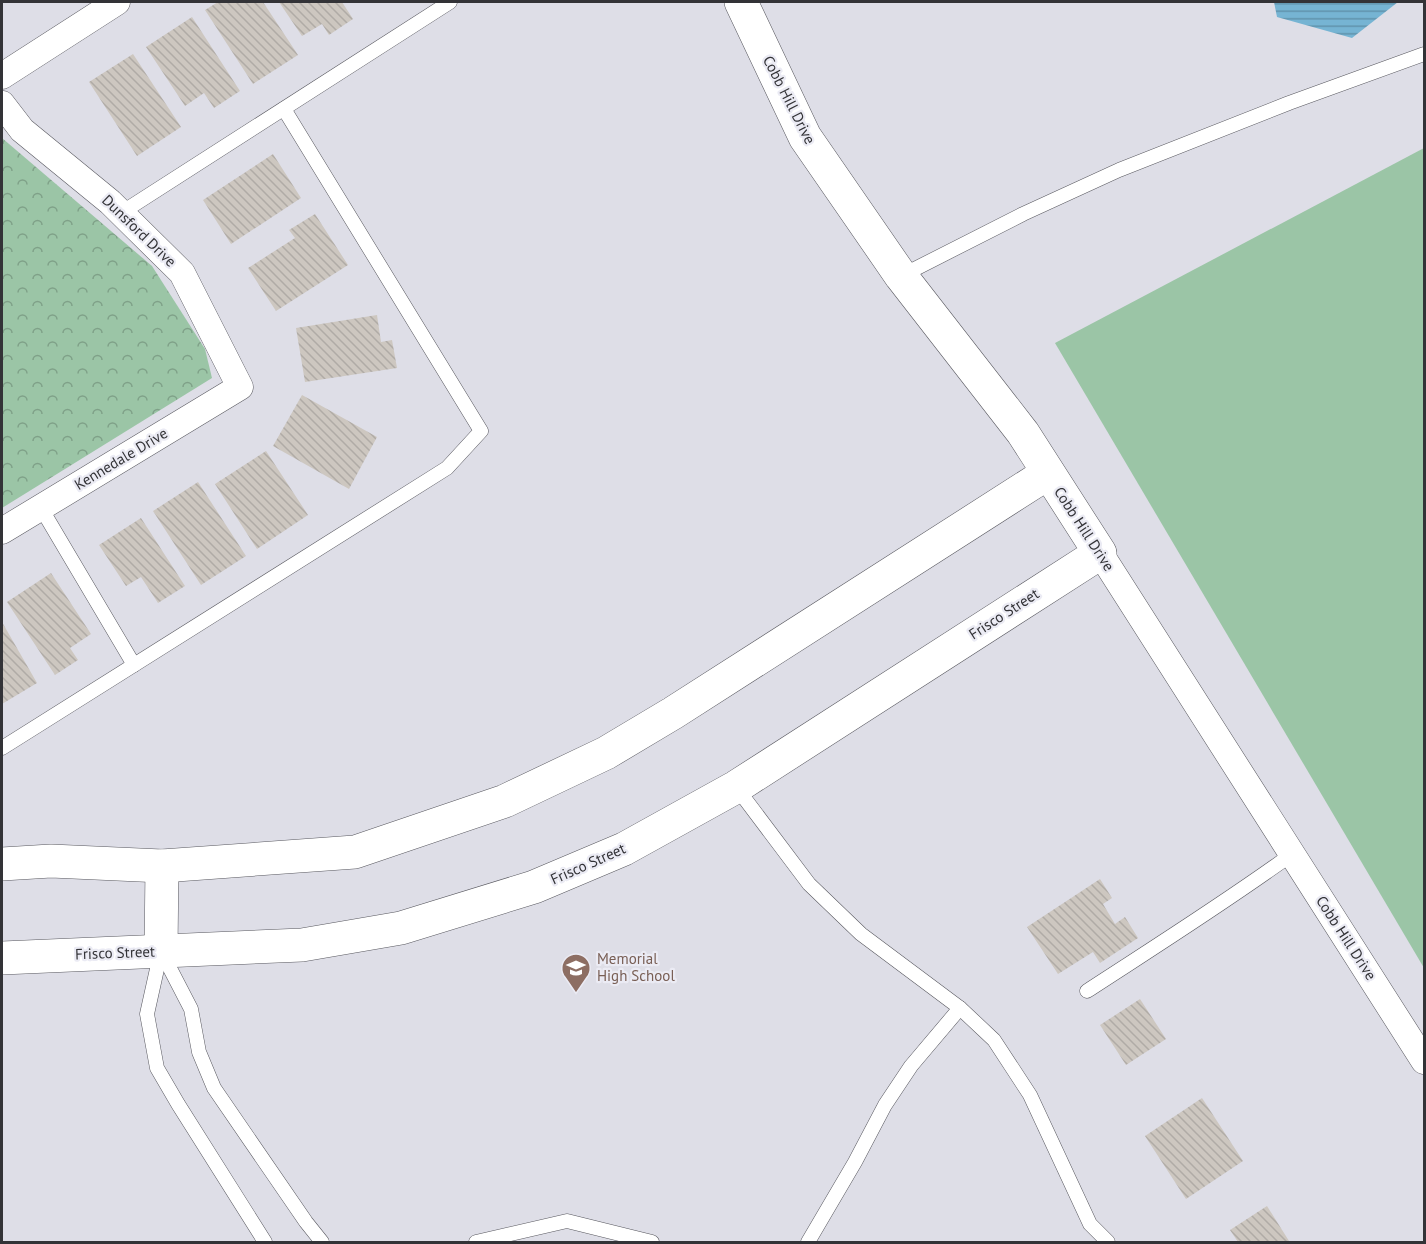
<svg xmlns="http://www.w3.org/2000/svg" width="1426" height="1244" viewBox="0 0 1426 1244" font-family="'PT Sans',sans-serif">
<style>
.green{fill:#9bc5a6}
.park{fill:url(#park-crowns)}
.water{fill:url(#water-rules)}
.building{fill:url(#building-back-hatch)}
.lines{fill:none;stroke-linecap:round;stroke-linejoin:round}
.lane-casing{stroke:#58585f;stroke-width:15}
.street-casing{stroke:#58585f;stroke-width:27}
.secondary-casing{stroke:#58585f;stroke-width:34}
.lane{stroke:#fff;stroke-width:14}
.street{stroke:#fff;stroke-width:26}
.secondary{stroke:#fff;stroke-width:33}
.labels{text-anchor:middle;stroke-width:4.5;stroke-linejoin:round;paint-order:stroke}
.street-label{font-size:15px;fill:#333337;stroke:#ebebf4}
.education-label{font-size:15px;fill:#785e54;stroke:#ebebf4;text-anchor:start}
</style>
<defs>
<pattern id="park-crowns" width="20" height="18" patternUnits="userSpaceOnUse" patternTransform="scale(1.5)"><rect width="20" height="18" fill="#9bc5a6"/><path d="M2 6a3 3 0 1 1 6 0M12 15a3 3 0 1 1 6 0" fill="none" stroke="#7fa188"/></pattern>
<pattern id="water-rules" width="6" height="5" patternUnits="userSpaceOnUse" patternTransform="scale(1.5)"><rect width="6" height="5" fill="#76b4d3"/><path d="M0 2.5h6" fill="none" stroke="#6193ac"/></pattern>
<pattern id="building-back-hatch" width="6" height="6" patternUnits="userSpaceOnUse" patternTransform="scale(1.5)"><rect width="6" height="6" fill="#cdc7c0"/><path d="M-1 5l2 2M0 0l6 6M5-1l2 2" fill="none" stroke="#b0aba6"/></pattern>
</defs>
<rect width="100%" height="100%" fill="#dedee7"/>
<!-- green -->
<polygon class="green" points="1424,148 1424,968 1055,343"/>
<!-- park -->
<polygon class="park" points="2,138 152,266 205,349 212,378 2,508"/>
<!-- water -->
<polygon class="water" points="1274,2 1398,2 1352,38 1277,17"/>
<!-- building -->
<g class="building">
<polygon points="218,2 263,2 298,55 253,84 205,10"/>
<polygon points="279,2 342,2 353,19 329,35 322,24 302,36"/>
<polygon points="192,17 240,91 214,108 204,93 185,106 146,47"/>
<polygon points="133,54 181,127 137,156 89,82"/>
<polygon points="273,154 301,198 231,244 203,200"/>
<polygon points="315,214 348,265 276,311 248,268 295,238 289,230"/>
<polygon points="377,315 381,342 392,340 397,368 305,382 296,328"/>
<polygon points="302,395 377,437 349,489 273,446"/>
<polygon points="266,451 308,515 257,549 215,484"/>
<polygon points="198,482 246,556 201,585 153,511"/>
<polygon points="141,518 185,586 158,603 141,577 126,586 99,545"/>
<polygon points="51,573 91,634 70,648 78,660 55,675 7,602"/>
<polygon points="2,622 37,683 2,704"/>
<polygon points="1100,879 1112,898 1103,904 1115,924 1125,917 1138,938 1100,963 1093,952 1058,974 1027,927"/>
<polygon points="1140,999 1166,1039 1126,1065 1100,1025"/>
<polygon points="1202,1098 1243,1161 1186,1199 1145,1136"/>
<polygon points="1267,1206 1289,1241 1287,1242 1238,1242 1230,1230"/>
</g>
<g class="lines">
<!-- lane casing -->
<g class="lane-casing">
<g id="lane">
<polyline points="121,213 450,2"/>
<polyline points="901,276 1023,214 1119,170 1289,103 1424,54"/>
<polyline points="41,508 134,665"/>
<polyline points="2,748 447,468 481,431 284,109"/>
<polyline points="736,787 809,884 861,934 960,1008 994,1040 1030,1095 1090,1224 1108,1242"/>
<polyline points="161,951 147,1014 157,1068 178,1104 265,1242"/>
<polyline points="162,953 191,1009 199,1052 214,1088 306,1222 322,1242"/>
<path d="M 1087,991 C 1156,946 1226,902 1292,854"/>
<polyline points="476,1242 567,1221 652,1242"/>
<polyline points="808,1242 855,1162 885,1105 911,1066 960,1008"/>
</g>
</g>
<!-- street casing -->
<g class="street-casing">
<g id="street">
<polyline points="2,76 117,2"/>
<polyline points="2,104 22,130 110,202 182,273 240,387 2,531"/>
<polyline points="1100,553 1424,1061"/>
</g>
</g>
<!-- secondary casing -->
<g class="secondary-casing">
<g id="secondary">
<polyline points="2,864 51,861 162,866 355,852 505,801 606,753 673,713 1048,473"/>
<polyline points="161,951 162,866"/>
<polyline points="2,958 302,945 401,928 534,887 624,849 736,787 1100,553 1023,433 901,276 805,137 741,2"/>
</g>
</g>
<!-- lane -->
<use href="#lane" class="lane"/>
<!-- street -->
<use href="#street" class="street"/>
<!-- secondary -->
<use href="#secondary" class="secondary"/>
</g>
<!-- icons -->
<defs>
<g id="school-pin" transform="scale(1.5)"><path d="M0 17L-7.5 6A9.5 9.5 0 1 1 7.5 6Z" fill="#8d6e63" stroke="#ebebf4"/><path d="M0-5L7-2L0 1L-7-2ZM-4 1L0 2.5L4 1V4Q0 6-4 4Z" fill="#fff"/></g>
</defs>
<g fill-rule="evenodd">
<use href="#school-pin" x="576" y="968"/>
</g>
<g class="labels">
<!-- street labels -->
<g class="street-label">
<text transform="translate(789 100) rotate(63)" y="5">Cobb Hill Drive</text>
<text transform="translate(139 231) rotate(44)" y="5">Dunsford Drive</text>
<text transform="translate(121 459) rotate(-31)" y="5">Kennedale Drive</text>
<text transform="translate(1084 529) rotate(57)" y="5">Cobb Hill Drive</text>
<text transform="translate(1004 614) rotate(-33)" y="5">Frisco Street</text>
<text transform="translate(588 864) rotate(-24)" y="5">Frisco Street</text>
<text transform="translate(1346 938) rotate(57)" y="5">Cobb Hill Drive</text>
<text transform="translate(115 953) rotate(-2)" y="5">Frisco Street</text>
</g>
<!-- education labels -->
<g class="education-label">
<text x="597" y="964">Memorial<tspan x="597" dy="17">High School</tspan></text>
</g>
</g>
<!-- border -->
<rect width="1426" height="1244" fill="none" stroke="#333337" stroke-width="6"/>
</svg>
